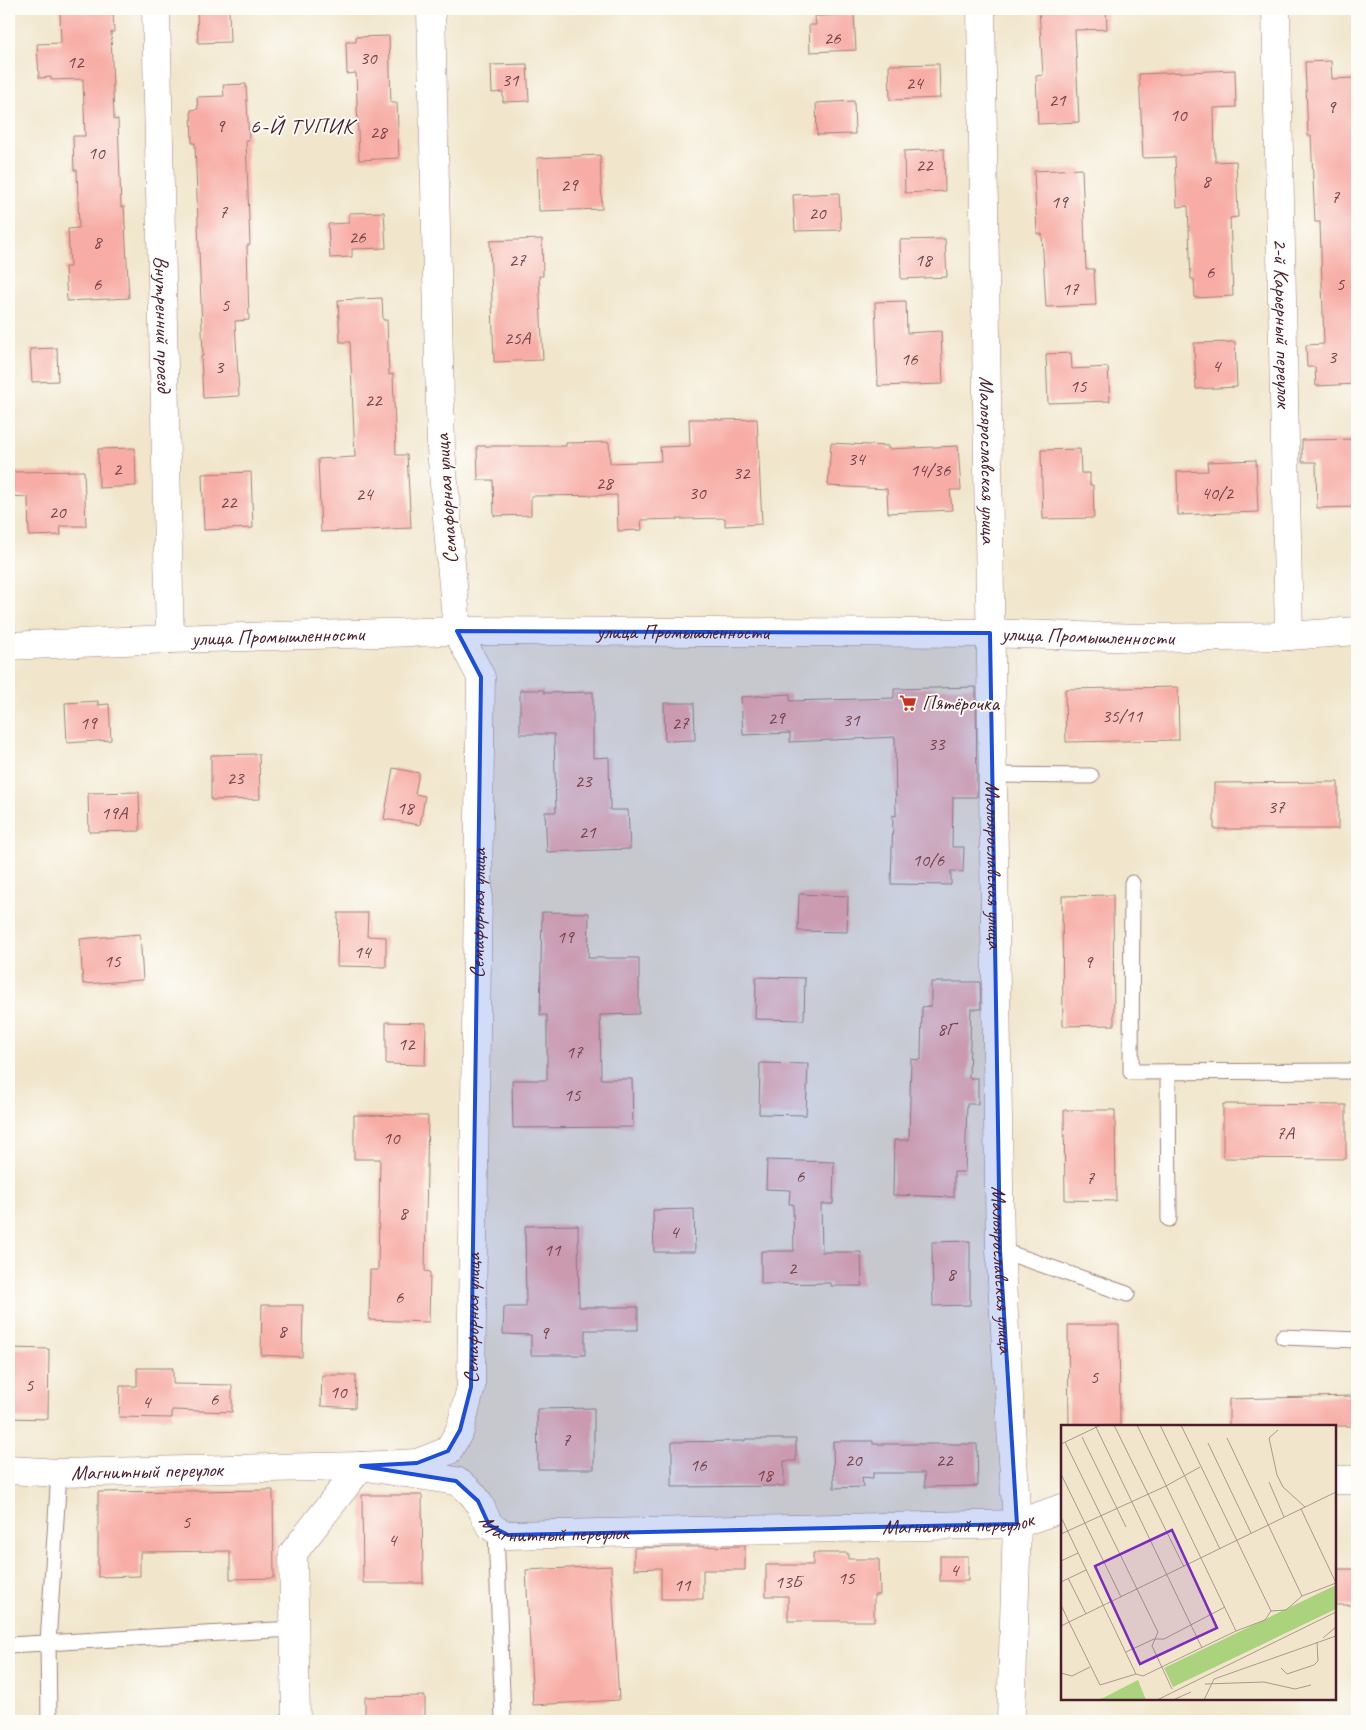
<svg xmlns="http://www.w3.org/2000/svg" width="1366" height="1730" viewBox="0 0 1366 1730" font-family="Caveat,sans-serif">
<style>
.building{fill:#f7ada6}
.lines{fill:none;stroke-linecap:round;stroke-linejoin:round}
.lane-casing{stroke:#9e827c;stroke-width:17}
.street-casing{stroke:#9e827c;stroke-width:29}
.secondary-casing{stroke:#9e827c;stroke-width:29}
.lane{stroke:#fff;stroke-width:15}
.street{stroke:#fff;stroke-width:28}
.secondary{stroke:#fff;stroke-width:28}
.marked{fill:#1d4ed8;fill-opacity:0.2;stroke:#1d4ed8;stroke-width:4;stroke-linejoin:round}
.labels{text-anchor:middle;stroke-width:4;stroke-linejoin:round;paint-order:stroke}
.number-label{font-size:19px;fill:#75424a}
.street-label{font-size:21px;fill:#4a1f2b;stroke:#fdfcf7}
.poi-label{font-size:21px;fill:#4a1f2b;stroke:#fdfcf7;text-anchor:start}
.neighbourhood-label{font-size:22px;letter-spacing:1px;fill:#4a1f2b;stroke:#fdfcf7}
.inset-road{fill:none;stroke:#ae968c;stroke-width:1}
.view{fill:#7b2cbf;fill-opacity:0.15;stroke:#7b2cbf;stroke-width:2.5}
.inset-edge{fill:none;stroke:#4a1f2b;stroke-width:2.5}
</style>
<rect width="100%" height="100%" fill="#fdfcf7"/>
<filter id="ink" filterUnits="userSpaceOnUse"><feTurbulence type="fractalNoise" baseFrequency=".02" numOctaves="2"/><feDisplacementMap in="SourceGraphic" scale="10" xChannelSelector="R" yChannelSelector="G"/><feConvolveMatrix kernelMatrix="1 2 1 2 8 2 1 2 1" color-interpolation-filters="sRGB"/></filter>
<filter id="wash" filterUnits="userSpaceOnUse"><feTurbulence type="fractalNoise" baseFrequency=".0096" numOctaves="4" result="noise"/><feDisplacementMap in="SourceGraphic" scale="20" xChannelSelector="R" yChannelSelector="G"/><feGaussianBlur stdDeviation="1.12" result="paint"/><feColorMatrix in="noise" values="0 0 0 0 0 0 0 0 0 0 0 0 0 0 0 0 0 1.4 0 .05"/><feComposite in="paint" operator="in"/></filter>
<g filter="url(#wash)">
<rect width="100%" height="100%" fill="#f1e6cc"/>
<g id="blocks">
<!-- building -->
<g class="building">
<polygon points="60,9 113,9 114,32 111,32 114,120 118,119 121,207 124,207 129,298 67,301 65,267 70,267 68,229 79,228 77,170 74,170 73,136 85,136 83,79 51,80 51,77 39,78 37,44 61,43"/>
<polygon points="197,9 229,9 230,42 198,43"/>
<polygon points="1039,9 1106,9 1107,29 1075,30 1079,122 1038,124 1036,76 1043,75"/>
<polygon points="854,14 856,50 810,52 809,25 816,25 815,16"/>
<polygon points="389,36 391,103 397,103 399,158 359,160 356,73 347,74 346,42 356,42 356,37"/>
<polygon points="1331,61 1332,79 1354,78 1357,166 1357,384 1316,386 1315,367 1307,367 1306,345 1324,344 1320,222 1315,222 1311,136 1308,136 1305,62"/>
<polygon points="527,64 529,101 503,102 503,92 492,93 491,65"/>
<polygon points="939,64 940,98 890,100 889,65"/>
<polygon points="1235,70 1236,107 1214,108 1215,162 1236,161 1238,217 1230,218 1233,296 1195,298 1194,279 1191,279 1188,206 1177,207 1175,157 1143,158 1139,74"/>
<polygon points="246,84 249,140 246,140 250,245 247,245 249,320 235,321 239,396 203,398 201,356 203,356 195,143 192,143 191,110 198,109 197,97 224,96 223,85"/>
<polygon points="854,101 855,134 817,135 816,103"/>
<polygon points="944,149 945,191 905,193 904,151"/>
<polygon points="600,155 602,209 539,211 537,158"/>
<polygon points="1082,169 1086,269 1094,269 1096,305 1046,307 1042,234 1037,234 1034,171"/>
<polygon points="839,193 841,230 795,231 793,195"/>
<polygon points="384,212 386,248 352,249 352,257 330,258 328,224 349,223 349,213"/>
<polygon points="542,239 543,276 539,276 543,360 494,362 490,241"/>
<polygon points="945,239 947,277 901,279 900,240"/>
<polygon points="382,298 383,320 387,320 389,375 393,374 396,455 407,455 411,528 321,532 318,459 355,457 350,342 340,342 338,300"/>
<polygon points="906,301 907,333 941,331 943,384 878,386 875,302"/>
<polygon points="1235,342 1237,387 1196,389 1194,343"/>
<polygon points="57,348 58,381 32,382 30,349"/>
<polygon points="1071,353 1072,369 1108,367 1110,401 1048,403 1046,354"/>
<polygon points="689,419 718,419 718,420 757,419 762,524 725,526 725,518 641,520 642,530 618,531 617,495 531,496 531,515 494,516 493,480 478,480 477,446 566,446 566,443 609,442 610,463 661,461 660,447 690,446"/>
<polygon points="1357,439 1357,507 1317,508 1316,462 1302,462 1302,440"/>
<polygon points="831,443 888,446 888,449 958,446 961,490 950,490 952,510 888,513 887,489 828,486"/>
<polygon points="135,448 136,486 99,488 98,449"/>
<polygon points="1080,449 1081,473 1090,473 1090,485 1093,485 1094,518 1043,519 1041,450"/>
<polygon points="1256,460 1258,512 1178,515 1177,472 1208,471 1207,462"/>
<polygon points="84,471 86,526 60,526 61,535 29,536 28,497 11,496 11,472"/>
<polygon points="251,472 253,528 204,530 202,474"/>
<polygon points="976,687 977,797 953,797 952,847 964,847 963,872 951,871 951,885 891,884 893,815 896,816 895,737 790,742 790,733 743,735 741,697 790,694 790,701 894,698 894,689"/>
<polygon points="1178,687 1179,740 1066,742 1065,689"/>
<polygon points="520,690 544,690 544,693 593,692 593,758 609,757 610,810 628,810 630,849 547,852 545,812 556,812 554,734 520,734"/>
<polygon points="98,701 98,705 109,704 111,740 67,743 65,703"/>
<polygon points="664,703 694,703 695,740 665,741"/>
<polygon points="259,754 260,799 211,800 211,755"/>
<polygon points="393,768 419,773 415,794 425,796 420,825 384,819"/>
<polygon points="1338,782 1338,829 1214,829 1214,783"/>
<polygon points="139,792 140,831 89,832 88,793"/>
<polygon points="799,894 848,896 847,932 798,931"/>
<polygon points="1113,895 1114,1025 1063,1026 1062,896"/>
<polygon points="542,912 589,913 588,958 639,958 639,1014 600,1015 601,1079 632,1079 633,1127 513,1128 512,1080 547,1080 547,1015 540,1015"/>
<polygon points="338,913 368,913 367,936 386,937 386,967 337,966"/>
<polygon points="140,934 143,980 83,984 80,939"/>
<polygon points="756,977 805,978 804,1020 755,1019"/>
<polygon points="931,982 980,982 981,1009 971,1009 969,1078 978,1078 978,1104 967,1104 965,1172 954,1172 954,1197 893,1195 894,1140 909,1140 911,1059 921,1060 922,1007 931,1006"/>
<polygon points="386,1022 426,1023 425,1065 386,1064"/>
<polygon points="760,1063 808,1064 806,1115 759,1114"/>
<polygon points="1223,1104 1346,1105 1346,1159 1223,1158"/>
<polygon points="1064,1110 1115,1110 1116,1201 1065,1200"/>
<polygon points="354,1115 428,1116 425,1271 430,1272 429,1322 369,1320 370,1270 378,1270 380,1159 354,1159"/>
<polygon points="767,1160 834,1162 833,1204 821,1204 822,1252 861,1252 862,1286 831,1286 831,1283 761,1284 761,1251 794,1251 793,1204 789,1204 790,1190 766,1189"/>
<polygon points="694,1209 695,1252 654,1252 653,1210"/>
<polygon points="578,1225 579,1307 638,1307 638,1330 585,1330 585,1355 531,1355 531,1335 503,1334 504,1307 526,1307 525,1226"/>
<polygon points="970,1241 970,1305 933,1306 932,1242"/>
<polygon points="262,1305 303,1305 302,1357 261,1355"/>
<polygon points="1068,1325 1119,1325 1120,1426 1069,1426"/>
<polygon points="10,1348 49,1349 48,1419 9,1418"/>
<polygon points="137,1368 173,1368 173,1384 232,1385 232,1412 172,1410 172,1418 119,1417 120,1386 137,1386"/>
<polygon points="322,1375 356,1375 355,1408 321,1406"/>
<polygon points="1352,1396 1353,1426 1229,1426 1229,1399"/>
<polygon points="594,1408 594,1469 538,1469 537,1409"/>
<polygon points="745,1439 796,1439 796,1461 784,1461 784,1486 672,1487 672,1442 745,1441"/>
<polygon points="833,1441 873,1441 873,1444 977,1444 978,1486 925,1487 924,1473 873,1473 873,1478 862,1477 863,1487 834,1488"/>
<polygon points="273,1490 274,1578 230,1579 230,1551 140,1552 140,1576 98,1577 98,1492"/>
<polygon points="362,1495 422,1495 423,1583 363,1583"/>
<polygon points="745,1546 745,1570 703,1570 703,1599 661,1599 661,1568 634,1569 634,1548"/>
<polygon points="813,1553 848,1553 848,1559 879,1559 880,1595 874,1595 874,1621 788,1621 788,1596 766,1596 766,1565 813,1565"/>
<rect x="940" y="1556" width="28" height="25"/>
<polygon points="611,1566 619,1700 533,1705 526,1570"/>
<rect x="1335" y="1569" width="22" height="36"/>
<polygon points="425,1696 425,1721 365,1721 365,1697"/>
</g>
</g>
</g>
<g filter="url(#ink)">
<use href="#blocks" fill-opacity="0" stroke="#9e827c" stroke-width="1"/>
<g class="lines">
<!-- lane casing -->
<g class="lane-casing">
<g id="lane">
<polyline points="993,775 1091,776"/>
<polyline points="1132,883 1131,1072 1357,1071"/>
<polyline points="1168,1072 1169,1219"/>
<polyline points="1000,1250 1127,1294"/>
<polyline points="1283,1337 1357,1340"/>
<polyline points="496,1531 503,1721"/>
<polyline points="9,1645 294,1629"/>
<polyline points="49,1721 48,1643 59,1473"/>
</g>
</g>
<!-- street casing -->
<g class="street-casing">
<g id="street">
<path id="s1" d="M 156,9 L 170,639"/>
<path id="s2" d="M 981,9 L 1000,1250 L 1017,1524 L 1011,1721"/>
<path id="s3" d="M 1276,9 L 1289,636"/>
<path id="s4" d="M 9,1470 L 59,1473 L 361,1466 L 456,1481 C 465,1486 471,1491 477,1500 C 489,1519 483,1527 508,1535 L 1017,1524 L 1062,1508"/>
<polyline points="1335,1480 1357,1480"/>
<path id="s5" d="M 296,1721 L 293,1553 L 361,1466 L 417,1463 L 448,1451 L 460,1430 L 471,1387 L 481,677 L 457,631 L 441,449 L 431,9"/>
</g>
</g>
<!-- secondary casing -->
<g class="secondary-casing">
<g id="secondary">
<path id="s6" d="M 9,646 L 170,639 L 457,631 L 990,633 L 1139,638 L 1289,636 L 1357,631"/>
</g>
</g>
<!-- lane -->
<use href="#lane" class="lane"/>
<!-- street -->
<use href="#street" class="street"/>
<!-- secondary -->
<use href="#secondary" class="secondary"/>
</g>
</g>
<!-- marked area -->
<path class="marked" d="M 457,631 L 990,633 L 1000,1250 L 1017,1524 L 508,1535 L 489,1525 L 478,1501 L 456,1481 L 361,1466 L 417,1463 L 448,1451 L 460,1430 L 471,1387 L 481,677 Z"/>
<!-- icons -->
<defs>
<g id="supermarket-bare" transform="scale(1.35)"><path d="M-6-5.5h2.5l.6 2H6L4.5 2H-2.5L-4.4-4H-6ZM-1.5 3.2a1.3 1.3 0 1 0 .1 0ZM3 3.2a1.3 1.3 0 1 0 .1 0Z" fill="#c8321e" stroke="#fdfcf7" stroke-width="2.5" paint-order="stroke"/></g>
</defs>
<g fill-rule="evenodd">
<use href="#supermarket-bare" x="908" y="703"/>
</g>
<g class="labels">
<!-- number labels -->
<g class="number-label">
<text x="832" y="44">26</text>
<text x="368" y="64">30</text>
<text x="75" y="68">12</text>
<text x="510" y="86">31</text>
<text x="914" y="89">24</text>
<text x="1057" y="106">21</text>
<text x="1331" y="113">9</text>
<text x="1178" y="121">10</text>
<text x="220" y="132">9</text>
<text x="378" y="138">28</text>
<text x="96" y="159">10</text>
<text x="924" y="171">22</text>
<text x="1206" y="187">8</text>
<text x="569" y="191">29</text>
<text x="1335" y="203">7</text>
<text x="1059" y="208">19</text>
<text x="223" y="218">7</text>
<text x="817" y="219">20</text>
<text x="357" y="243">26</text>
<text x="97" y="248">8</text>
<text x="517" y="266">27</text>
<text x="923" y="266">18</text>
<text x="1210" y="278">6</text>
<text x="97" y="290">6</text>
<text x="1340" y="290">5</text>
<text x="1070" y="295">17</text>
<text x="225" y="311">5</text>
<text x="517" y="344">25А</text>
<text x="1332" y="363">3</text>
<text x="909" y="365">16</text>
<text x="1216" y="372">4</text>
<text x="219" y="373">3</text>
<text x="1078" y="392">15</text>
<text x="373" y="406">22</text>
<text x="856" y="465">34</text>
<text x="117" y="475">2</text>
<text x="930" y="476">14/36</text>
<text x="741" y="479">32</text>
<text x="604" y="489">28</text>
<text x="697" y="499">30</text>
<text x="1217" y="499">40/2</text>
<text x="364" y="500">24</text>
<text x="228" y="508">22</text>
<text x="57" y="518">20</text>
<text x="1122" y="722">35/11</text>
<text x="776" y="724">29</text>
<text x="851" y="726">31</text>
<text x="88" y="729">19</text>
<text x="680" y="729">27</text>
<text x="936" y="750">33</text>
<text x="235" y="784">23</text>
<text x="583" y="787">23</text>
<text x="1276" y="813">37</text>
<text x="405" y="814">18</text>
<text x="114" y="819">19А</text>
<text x="587" y="838">21</text>
<text x="928" y="866">10/6</text>
<text x="565" y="943">19</text>
<text x="362" y="958">14</text>
<text x="112" y="967">15</text>
<text x="1088" y="968">9</text>
<text x="946" y="1035">8Г</text>
<text x="406" y="1050">12</text>
<text x="574" y="1058">17</text>
<text x="572" y="1101">15</text>
<text x="1285" y="1139">7А</text>
<text x="391" y="1144">10</text>
<text x="800" y="1182">6</text>
<text x="1090" y="1184">7</text>
<text x="403" y="1219">8</text>
<text x="674" y="1238">4</text>
<text x="552" y="1256">11</text>
<text x="792" y="1274">2</text>
<text x="951" y="1280">8</text>
<text x="399" y="1303">6</text>
<text x="282" y="1337">8</text>
<text x="544" y="1339">9</text>
<text x="1094" y="1383">5</text>
<text x="29" y="1391">5</text>
<text x="338" y="1398">10</text>
<text x="214" y="1405">6</text>
<text x="146" y="1408">4</text>
<text x="566" y="1446">7</text>
<text x="853" y="1466">20</text>
<text x="944" y="1466">22</text>
<text x="698" y="1471">16</text>
<text x="764" y="1481">18</text>
<text x="186" y="1528">5</text>
<text x="392" y="1546">4</text>
<text x="954" y="1576">4</text>
<text x="846" y="1584">15</text>
<text x="788" y="1588">13Б</text>
<text x="682" y="1591">11</text>
</g>
<!-- street labels -->
<g class="street-label">
<text dy="7" stroke="none"><textPath href="#s3" startOffset="314">2-й Карьерный переулок</textPath></text>
<text dy="7" stroke="none"><textPath href="#s1" startOffset="315">Внутренний проезд</textPath></text>
<text dy="7" stroke="none"><textPath href="#s2" startOffset="451">Малоярославская улица</textPath></text>
<text transform="translate(446 499) rotate(-94)" y="7">Семафорная улица</text>
<text dy="7" stroke="none"><textPath href="#s6" startOffset="674">улица Промышленности</textPath></text>
<text dy="7" stroke="none"><textPath href="#s6" startOffset="1079">улица Промышленности</textPath></text>
<text dy="7" stroke="none"><textPath href="#s6" startOffset="269">улица Промышленности</textPath></text>
<text dy="7" stroke="none"><textPath href="#s2" startOffset="856">Малоярославская улица</textPath></text>
<text dy="7" stroke="none"><textPath href="#s5" startOffset="910">Семафорная улица</textPath></text>
<text dy="7" stroke="none"><textPath href="#s2" startOffset="1261">Малоярославская улица</textPath></text>
<text dy="7" stroke="none"><textPath href="#s5" startOffset="505">Семафорная улица</textPath></text>
<text dy="7" stroke="none"><textPath href="#s4" startOffset="138">Магнитный переулок</textPath></text>
<text dy="7" stroke="none"><textPath href="#s4" startOffset="571">Магнитный переулок</textPath></text>
<text dy="7" stroke="none"><textPath href="#s4" startOffset="976">Магнитный переулок</textPath></text>
</g>
<!-- poi labels -->
<g class="poi-label">
<text x="922" y="710">Пятёрочка</text>
</g>
<!-- neighbourhood labels -->
<g class="neighbourhood-label">
<text x="302" y="133">6-Й ТУПИК</text>
</g>
</g>
<!-- overview -->
<g transform="translate(1061 1425)">
<rect width="275" height="275" fill="#f1e6cc"/>
<path d="M 275,160 L 275,184 L 112,262 L 103,243 ZM 77,255 L 85,275 L 35,275 L 42,273 Z" fill="#abd27c"/>
<path class="inset-road" d="M 34,0 L 141,223M 53,0 L 123,142M 76,0 L 175,206 L 204,195 L 210,186M 99,0 L 159,124M 120,0 L 210,186M 217,5 L 208,13 L 216,50 L 222,62 L 244,82M 21,12 L 65,102M 166,13 L 241,171M 4,17 L 97,207 L 91,221 L 111,264M 147,18 L 190,108M 0,19 L 40,0M 0,49 L 60,172M 208,57 L 223,92M 240,84 L 275,158M 0,92 L 75,249M 0,109 L 105,61 L 139,42M 0,136 L 17,128M 7,153 L 25,189M 0,157 L 25,145M 241,171 L 275,158M 0,180 L 8,197 L 275,67M 210,186 L 225,185 L 241,171M 0,201 L 8,197 L 39,260 L 75,249 L 82,251 L 175,206M 262,213 L 275,202M 65,227 L 93,214 L 103,214 L 164,182M 220,243 L 226,249 L 253,240 L 257,236 L 256,217M 0,248 L 11,251 L 29,242M 144,259 L 203,257 L 234,264 L 250,260M 96,275 L 275,187M 112,275 L 130,267M 143,275 L 153,254 L 275,211"/>
<path class="view" d="M 111,105 L 156,203 L 79,239 L 34,141 Z"/>
<rect width="275" height="275" class="inset-edge"/>
</g>
<!-- margin -->
<rect width="1366" height="1730" fill="none" stroke="#fdfcf7" stroke-width="30"/>
</svg>
